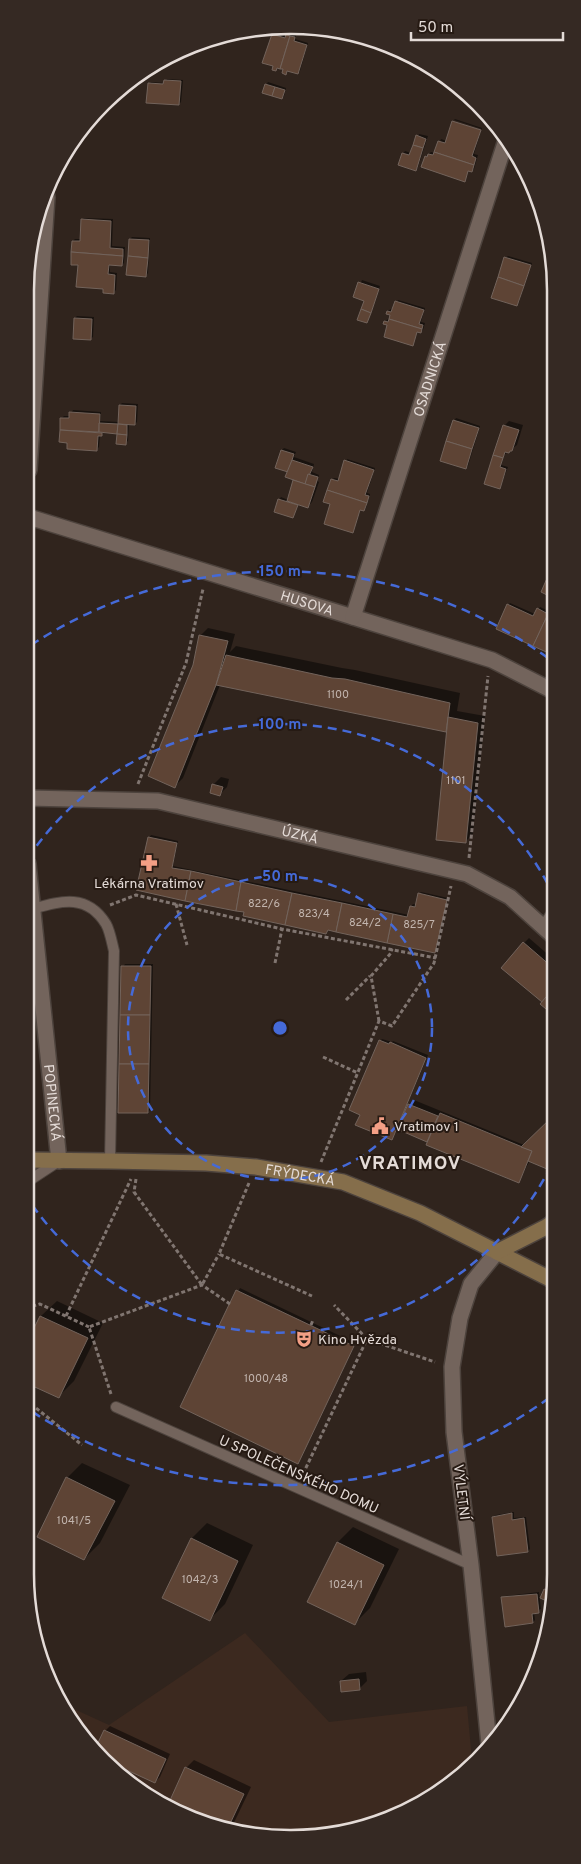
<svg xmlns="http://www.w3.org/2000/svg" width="581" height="1864" viewBox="0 0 581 1864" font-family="Overpass,sans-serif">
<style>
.built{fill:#3c291f}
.shadow{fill:#0007}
.building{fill:#5e4435;stroke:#72635b}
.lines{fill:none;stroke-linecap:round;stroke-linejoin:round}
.service-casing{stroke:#4d433d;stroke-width:12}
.minor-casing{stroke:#4d433d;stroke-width:18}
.secondary-casing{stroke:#4d433d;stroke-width:18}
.path{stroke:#807570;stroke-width:3;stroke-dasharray:4 2.5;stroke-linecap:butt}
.service{stroke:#73645c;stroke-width:10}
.minor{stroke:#73645c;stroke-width:15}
.secondary{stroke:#856e4b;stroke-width:15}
.ring{fill:none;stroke:#456ad8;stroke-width:2.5;stroke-dasharray:9 6}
.labels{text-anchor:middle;stroke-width:4;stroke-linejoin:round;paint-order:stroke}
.number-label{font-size:11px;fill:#c2b5ae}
.street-label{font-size:14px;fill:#e4dbd7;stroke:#261a13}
.poi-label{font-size:14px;fill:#e4dbd7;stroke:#261a13;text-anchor:start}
.district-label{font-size:19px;font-weight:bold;letter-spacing:1px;fill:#e4dbd7;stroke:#261a13}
.rim{fill:none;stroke:#e4dbd7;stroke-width:2.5}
.centre{fill:#456ad8;stroke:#261a13;stroke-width:2.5}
.ring-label{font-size:15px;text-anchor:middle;font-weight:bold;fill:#456ad8;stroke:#261a13;stroke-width:4;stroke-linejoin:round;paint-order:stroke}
</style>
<rect width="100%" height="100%" fill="#30241d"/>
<!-- built -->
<polygon class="built" points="245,1633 329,1722 467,1706 472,1760 438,1794 359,1830 256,1837 173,1811 91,1749 63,1704 109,1725"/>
<!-- shadow -->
<g class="shadow">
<polygon points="275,32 287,36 289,33 296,35 295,39 308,43 300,71 298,73 288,71 286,73 284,69 279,67 276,70 273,35"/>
<polygon points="167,79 183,80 181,102 179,104 149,84 151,82 165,83"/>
<polygon points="268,82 286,88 284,96 282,98 266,85"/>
<polygon points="455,119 482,128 482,129 454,120"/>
<polygon points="453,122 481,131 474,154 478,155 474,169 471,171 469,170 464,180 426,157 431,152 435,153 441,139 447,141"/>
<polygon points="419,134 428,136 418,167 416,170 403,154 405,151 411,153"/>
<polygon points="84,218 113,219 112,246 125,247 124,263 122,265 110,264 110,272 117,273 116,290 113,293 104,287 79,264 73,241 75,239 81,239 82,220"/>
<polygon points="132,237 150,238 148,273 146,276 130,239"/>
<polygon points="508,256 532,263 519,302 517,305 505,258"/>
<polygon points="362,280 380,286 367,321 365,300 355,296"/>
<polygon points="398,300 425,308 421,322 425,323 423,330 420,332 418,331 412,344 385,322 388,319 390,320 392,315 388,313 388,311 391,309 393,310"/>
<polygon points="77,316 94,317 93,337 90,339 75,318"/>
<polygon points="122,403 138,404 137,422 135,424 129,423 128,441 125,443 118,433 104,432 100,435 99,447 97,449 69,441 60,441 62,418 64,416 70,416 73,410 101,412 100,421 119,422 120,405"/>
<polygon points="456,418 480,426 468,466 465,468 454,421"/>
<polygon points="509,421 523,425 517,445 504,455 501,465 508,467 500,488 486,483 504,426"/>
<polygon points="284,448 296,452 294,457 314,464 312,472 319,475 317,481 319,482 312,502 307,507 299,504 293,517 279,500 281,497 288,500 295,479 290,472 282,450"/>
<polygon points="347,459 375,468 367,493 370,494 366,508 364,510 361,509 352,531 331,503 332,480 334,478 340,479"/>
<polygon points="510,603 535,614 540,607 553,613 553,654 508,605"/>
<polygon points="208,628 235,634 230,652 236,646 342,668 355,670 460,693 457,711 485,716 473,834 465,842 448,728 445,731 220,685 183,778 175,786 194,665 200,636"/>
<polygon points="221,777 229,779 227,787 220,794 213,785"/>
<polygon points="151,835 178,841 173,866 409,915 411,907 413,904 416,905 419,894 421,892 448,898 437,950 435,952 329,930 327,933 245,915 245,911 138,889 149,838"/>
<polygon points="529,938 552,958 552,1013 542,1004 543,1002 524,943"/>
<polygon points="125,964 153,964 150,1110 148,1112 123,967"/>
<polygon points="382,1039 392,1042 393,1041 428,1055 406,1107 414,1100 524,1145 552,1119 519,1181 431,1137 427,1141 398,1128 392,1139 361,1114 380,1041"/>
<polygon points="240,1288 355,1343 299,1460 182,1407"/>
<polygon points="57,1301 103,1323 74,1381 58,1397 26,1381 26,1348 41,1316"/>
<polygon points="82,1463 130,1485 100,1543 84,1559 67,1478"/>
<polygon points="514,1512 514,1518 526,1517 530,1549 528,1551 498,1554 493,1517 496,1515"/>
<polygon points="207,1523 253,1545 225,1604 210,1619 164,1598 192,1538"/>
<polygon points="353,1527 399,1549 370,1608 355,1623 338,1542"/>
<polygon points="548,1587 551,1588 551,1601 542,1598"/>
<polygon points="539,1592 541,1609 534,1612 535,1620 533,1622 503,1598 505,1596"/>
<polygon points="366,1672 367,1681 359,1689 341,1681 349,1674"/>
<polygon points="110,1726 170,1754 160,1777 155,1782 102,1757 95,1752 105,1731"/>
<polygon points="194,1760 251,1787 231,1829 173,1811 168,1808 186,1768"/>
</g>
<!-- building -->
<g class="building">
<polygon points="272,34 285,38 286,34 290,36 280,69 277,68 276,71 272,70 273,66 262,63"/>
<polygon points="290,36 295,37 294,41 307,45 298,74 287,71 286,75 282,73 283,69 280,69"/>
<polygon points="164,80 181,81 179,105 146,103 148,83 163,84"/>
<polygon points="265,84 275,87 272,96 262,93"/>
<polygon points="275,87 285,90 282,99 272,96"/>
<polygon points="452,121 481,130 472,156 476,158 474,165 434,152 438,141 445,143"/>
<polygon points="416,135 426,139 423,148 413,145"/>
<polygon points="413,145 423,148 416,171 398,165 402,153 409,155"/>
<polygon points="434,152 474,165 472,172 468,171 465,182 421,167 425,156 427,157 428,154 433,155"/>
<polygon points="81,219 111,221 110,248 123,249 123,256 71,252 72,241 80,241"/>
<polygon points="129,239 149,240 148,258 128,256"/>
<polygon points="71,252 123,256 122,266 109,265 108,274 115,275 114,294 103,293 103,289 76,287 78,265 71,265"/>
<polygon points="128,256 148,258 146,277 126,275"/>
<polygon points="504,257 531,265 524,286 498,277"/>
<polygon points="498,277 524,286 517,306 491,298"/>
<polygon points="358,282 379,289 371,313 361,309 364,301 353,297"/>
<polygon points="395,301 424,310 419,324 423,325 422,329 389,319 390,315 386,314 387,311 391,312"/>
<polygon points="361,309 371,313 367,323 357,320"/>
<polygon points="74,318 92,319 91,340 73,339"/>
<polygon points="389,319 422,329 421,333 417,332 413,346 384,337 387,325 383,324 384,321 388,322"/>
<polygon points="119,405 136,406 135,425 118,424"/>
<polygon points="69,412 100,414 99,432 60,430 60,418 69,418"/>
<polygon points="453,420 479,428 472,449 446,441"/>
<polygon points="99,423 118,424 117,434 99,432"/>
<polygon points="118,424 127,425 127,435 117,434"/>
<polygon points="503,425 519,430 512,451 510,451 509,453 505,452 503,458 493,455"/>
<polygon points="60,430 102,433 102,436 98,436 97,451 67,449 67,443 59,442"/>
<polygon points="117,434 127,435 126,445 116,444"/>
<polygon points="446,441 472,449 466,469 440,461"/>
<polygon points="281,450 294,454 288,472 275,468"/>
<polygon points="493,455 503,458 500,467 506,469 500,489 484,484"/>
<polygon points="292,460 313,467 305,484 285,477"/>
<polygon points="344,460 374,470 365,495 369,496 367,503 327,490 331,479 338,481"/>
<polygon points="308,474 318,477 315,487 305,484"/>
<polygon points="293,480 315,487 308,508 287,501"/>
<polygon points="327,490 367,503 364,511 360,510 353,533 324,524 330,504 323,502"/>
<polygon points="278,499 298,505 293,518 274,512"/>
<polygon points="548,576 553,579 553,598 541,592"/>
<polygon points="507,604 533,616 537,608 548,614 533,646 496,629"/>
<polygon points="548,614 553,616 553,655 533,646"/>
<polygon points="199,635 228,641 216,685 175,788 148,776 193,665"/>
<polygon points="226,655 332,678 345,679 450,703 446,732 216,685"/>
<polygon points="448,717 478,723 466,843 436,840"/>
<polygon points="212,784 223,787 220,796 210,793"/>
<polygon points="148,837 177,843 172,868 191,871 185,901 136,890"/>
<polygon points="191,871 241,882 236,911 185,901"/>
<polygon points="241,882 292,893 285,925 243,916 244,912 236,911"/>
<polygon points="292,893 342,903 336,932 328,930 326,934 285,925"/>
<polygon points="418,893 447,900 435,953 387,943 393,914 407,917 410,906 415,907"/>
<polygon points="342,903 393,914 387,943 336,932"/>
<polygon points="523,942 552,967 552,990 542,1002 501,968"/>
<polygon points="121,966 151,966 150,1015 120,1015"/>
<polygon points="552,990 552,1014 540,1004"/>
<polygon points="120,1015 150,1015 149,1064 119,1064"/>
<polygon points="379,1040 389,1044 390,1042 426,1058 392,1140 355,1125 360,1115 349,1110"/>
<polygon points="119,1064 149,1064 148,1113 118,1113"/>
<polygon points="408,1104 438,1116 427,1142 397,1129"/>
<polygon points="440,1113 532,1151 519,1183 426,1145"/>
<polygon points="552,1117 552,1165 547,1169 528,1161 532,1151 521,1147"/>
<polygon points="236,1290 354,1346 298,1464 180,1407"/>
<polygon points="40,1316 88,1338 59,1398 26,1383 26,1344"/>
<polygon points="66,1477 115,1501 84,1560 37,1537"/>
<polygon points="512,1513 512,1520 524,1518 528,1552 497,1556 492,1517"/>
<polygon points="191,1538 238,1561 210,1621 162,1598"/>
<polygon points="337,1542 384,1565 355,1625 307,1602"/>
<polygon points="544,1589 551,1591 551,1603 540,1598"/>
<polygon points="537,1594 539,1613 532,1614 533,1623 505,1627 501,1597"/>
<polygon points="359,1679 360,1690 341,1692 340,1681"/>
<polygon points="104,1730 166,1759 155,1783 107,1761 94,1751"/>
<polygon points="185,1767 244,1794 228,1828 173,1811 167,1807"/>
</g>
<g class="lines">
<!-- service casing -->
<g class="service-casing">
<g id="service">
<path d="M 32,909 C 61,901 87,893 106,924 C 110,931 112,943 114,951 L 110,1161"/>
<polyline points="543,926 552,913"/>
<polyline points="27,1182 59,1161"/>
<polyline points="116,1407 471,1565"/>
</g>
</g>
<!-- minor casing -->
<g class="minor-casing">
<g id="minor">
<polyline points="29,470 47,197"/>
<path id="s1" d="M 29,517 L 492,660 L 553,691"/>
<path id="s2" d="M 353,617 L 506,140"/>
<path id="s3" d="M 28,798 L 158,801 L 467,874 L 510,897 L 552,935"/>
<path id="s4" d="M 28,864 L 59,1161"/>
<polyline points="489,1744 471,1565 454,1432 452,1367 460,1318 471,1284 497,1252"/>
</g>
</g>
<!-- secondary casing -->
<g class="secondary-casing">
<g id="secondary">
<path id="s5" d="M 27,1160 L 110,1161 L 206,1163 L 256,1167 L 343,1182 L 420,1213 L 552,1280"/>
<polyline points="497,1252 546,1227 552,1223"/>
</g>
</g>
<!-- path -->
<g class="path">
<polyline points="138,784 186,663 203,589"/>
<polyline points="469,858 488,676"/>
<polyline points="176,904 187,945"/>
<polyline points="110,905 136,895 282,929 436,958"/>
<polyline points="275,963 282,929"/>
<polyline points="346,1000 370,976"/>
<polyline points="379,1021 371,976 391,953 392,949"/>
<polyline points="323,1057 358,1073"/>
<polyline points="321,1162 379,1021 392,1026 434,963 451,886"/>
<polyline points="136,1179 134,1192 202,1285 219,1254"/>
<polyline points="249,1183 219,1254 312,1296"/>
<polyline points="26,1308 40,1304 89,1327"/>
<polyline points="66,1316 131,1179"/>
<polyline points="311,1325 313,1320"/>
<polyline points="367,1339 435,1362"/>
<polyline points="111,1394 89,1327 202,1285 230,1304"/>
<polyline points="26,1400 82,1445"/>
<polyline points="303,1474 367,1339 334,1305"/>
</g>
<!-- service -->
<use href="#service" class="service"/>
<!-- minor -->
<use href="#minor" class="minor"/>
<!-- secondary -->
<use href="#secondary" class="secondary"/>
</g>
<!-- distance rings -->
<g class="ring">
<circle cx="280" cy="1028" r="152"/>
<path d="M551 1166A304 304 0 0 1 26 1196M28 858A304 304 0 0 1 552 892"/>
<path d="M549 1398A457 457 0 0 1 28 1409M31 645A457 457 0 0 1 552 661"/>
</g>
<!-- icons -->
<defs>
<g id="pharmacy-bare" transform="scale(1.35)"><path d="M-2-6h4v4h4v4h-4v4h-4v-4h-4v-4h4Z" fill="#f39f85" stroke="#261a13" stroke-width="2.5" paint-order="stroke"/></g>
<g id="civic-bare" transform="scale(1.35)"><path d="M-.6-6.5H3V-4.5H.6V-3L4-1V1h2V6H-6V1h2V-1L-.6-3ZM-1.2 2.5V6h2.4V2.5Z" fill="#f39f85" stroke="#261a13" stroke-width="2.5" paint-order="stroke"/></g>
<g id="theatre-bare" transform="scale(1.35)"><path d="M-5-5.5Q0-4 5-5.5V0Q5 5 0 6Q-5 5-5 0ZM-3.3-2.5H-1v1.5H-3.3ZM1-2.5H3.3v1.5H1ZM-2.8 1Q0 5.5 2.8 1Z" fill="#f39f85" stroke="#261a13" stroke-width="2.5" paint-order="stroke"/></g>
</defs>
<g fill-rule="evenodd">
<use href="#pharmacy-bare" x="149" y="863"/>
<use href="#civic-bare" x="380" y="1126"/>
<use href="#theatre-bare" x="304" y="1339"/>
</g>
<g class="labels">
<!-- number labels -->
<g class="number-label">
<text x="338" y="698">1100</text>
<text x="456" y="784">1101</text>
<text x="264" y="907">822/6</text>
<text x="314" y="917">823/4</text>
<text x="365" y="926">824/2</text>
<text x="419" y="928">825/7</text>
<text x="266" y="1382">1000/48</text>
<text x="74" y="1524">1041/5</text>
<text x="200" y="1583">1042/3</text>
<text x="346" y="1588">1024/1</text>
</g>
<!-- street labels -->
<g class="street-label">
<text dy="5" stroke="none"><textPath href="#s2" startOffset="250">OSADNICKÁ</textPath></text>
<text dy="5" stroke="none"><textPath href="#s1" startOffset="291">HUSOVA</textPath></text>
<text dy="5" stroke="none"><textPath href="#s3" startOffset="276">ÚZKÁ</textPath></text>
<text dy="5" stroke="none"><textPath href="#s4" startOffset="240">POPINECKÁ</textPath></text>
<text dy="5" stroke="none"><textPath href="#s5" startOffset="274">FRÝDECKÁ</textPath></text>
<text transform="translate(299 1474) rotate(24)" y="5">U SPOLEČENSKÉHO DOMU</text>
<text transform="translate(462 1492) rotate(83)" y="5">VÝLETNÍ</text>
</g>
<!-- poi labels -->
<g class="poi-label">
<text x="149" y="888" text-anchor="middle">Lékárna Vratimov</text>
<text x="394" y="1131">Vratimov 1</text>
<text x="318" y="1344">Kino Hvězda</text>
</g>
<!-- district labels -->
<g class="district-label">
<text x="410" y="1169">VRATIMOV</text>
</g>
</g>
<!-- crop -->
<path d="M0 0H581V1864H0ZM290 34H291A256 256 0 0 1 547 290V1574A256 256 0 0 1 291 1830H290A256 256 0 0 1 34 1574V290A256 256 0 0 1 290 34Z" fill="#352923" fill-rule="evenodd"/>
<path class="rim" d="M290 34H291A256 256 0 0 1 547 290V1574A256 256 0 0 1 291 1830H290A256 256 0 0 1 34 1574V290A256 256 0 0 1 290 34Z"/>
<circle cx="280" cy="1028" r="8" class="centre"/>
<g class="ring-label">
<text x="280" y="576">150 m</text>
<text x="280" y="729">100 m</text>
<text x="280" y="881">50 m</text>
</g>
<!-- scale -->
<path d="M411 32v8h152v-8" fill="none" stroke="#e4dbd7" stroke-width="2.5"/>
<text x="418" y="32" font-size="15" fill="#e4dbd7" stroke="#261a13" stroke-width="4" paint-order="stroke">50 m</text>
</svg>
